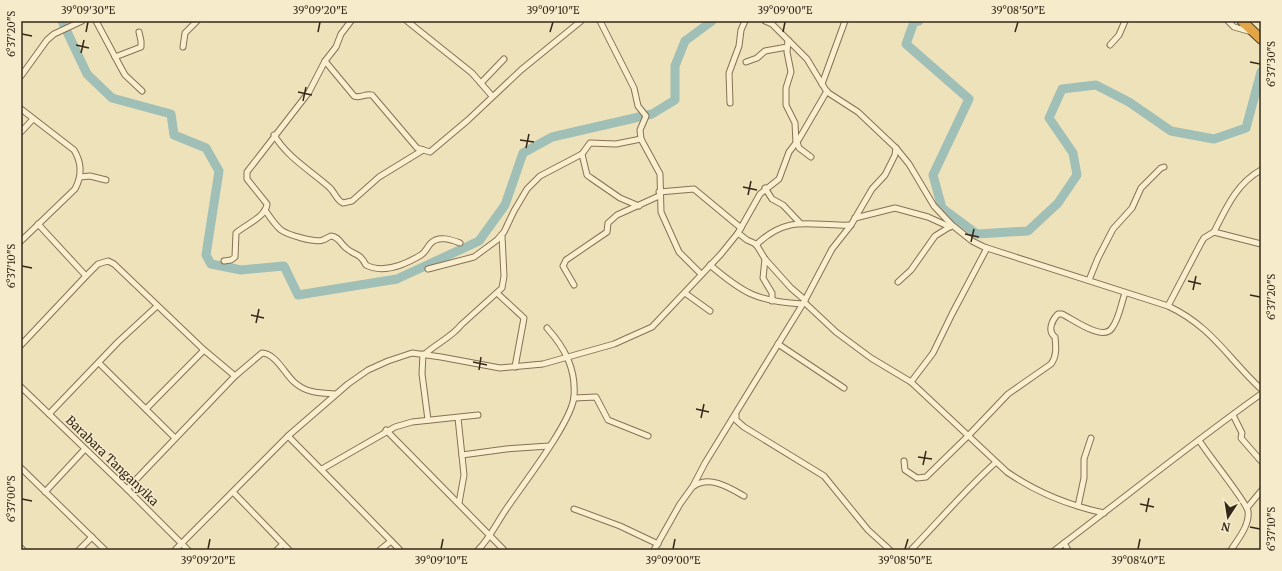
<svg xmlns="http://www.w3.org/2000/svg" width="1282" height="571" viewBox="0 0 1282 571" font-family="Merriweather,serif">
<style>
.lines{fill:none;stroke-linecap:round;stroke-linejoin:round}
.river{stroke:#9fbfb7;stroke-width:9}
.street-casing{stroke:#867155;stroke-width:7}
.highway-casing{stroke:#533f2a;stroke-width:11}
.street{stroke:#f9efce;stroke-width:5}
.highway{stroke:#e2a647;stroke-width:9}
.ticks{fill:none;stroke:#34281a;stroke-width:1.5}
.labels{text-anchor:middle;stroke-width:3;stroke-linejoin:round;paint-order:stroke}
.street-label{font-size:12px;fill:#34281a;stroke:#f6ebcb}
.neatline{fill:none;stroke:#34281a;stroke-width:1.5}
.ticks-label{font-size:10px;text-anchor:middle;fill:#34281a}
</style>
<rect width="100%" height="100%" fill="#eee2bb"/>
<g class="lines">
<!-- river -->
<g class="river">
<polyline points="62,21 87,74 112,98 171,114 174,135 206,148 219,171 206,255 211,264 241,270 284,266 298,295 397,279 479,241 505,205 523,153 552,137 652,114 675,100 675,66 685,41 712,21"/>
<polyline points="919,21 914,22 906,44 969,99 933,175 942,208 977,234 1028,231 1058,203 1077,175 1073,153 1049,118 1062,89 1096,85 1129,102 1171,131 1214,139 1246,128 1261,72"/>
</g>
<!-- street casing -->
<g class="street-casing">
<g id="street">
<polyline points="96,21 120,66 125,75 142,91"/>
<polyline points="407,21 472,73 492,96"/>
<polyline points="600,21 634,88 638,106 646,116 640,130 641,139 660,174 661,212 679,252 701,274"/>
<path d="M 765,21 L 772,24 L 807,59 L 827,92 L 858,112 L 896,148 L 909,164 L 934,206 L 952,225 L 972,241 L 984,247 L 1168,306 C 1211,326 1228,358 1261,389"/>
<polyline points="1228,21 1234,27 1252,32"/>
<polyline points="788,40 787,52 791,72 786,88 786,105 795,123 796,143"/>
<polyline points="1110,45 1119,35 1125,21"/>
<polyline points="183,47 185,33 197,21"/>
<polyline points="115,57 141,47 141,41 139,32"/>
<path d="M 325,61 L 354,96 C 361,99 365,93 372,95 L 417,148 L 430,152 L 468,120 L 521,70 L 581,21"/>
<polyline points="746,62 757,58 765,51 787,47"/>
<polyline points="21,76 47,40 54,34 82,21"/>
<polyline points="481,83 504,59"/>
<polyline points="822,84 845,21"/>
<polyline points="730,103 729,73 739,46 741,30 745,21"/>
<path d="M 21,109 L 74,150 C 82,163 82,176 75,189 L 21,241"/>
<polyline points="21,132 33,119"/>
<path d="M 274,135 C 288,158 310,170 329,187 C 335,192 336,200 343,203 L 352,201 L 379,177 L 423,150"/>
<polyline points="797,142 799,148 811,157"/>
<polyline points="582,154 587,175 591,178 620,198 639,206"/>
<polyline points="80,177 90,176 106,180"/>
<polyline points="765,188 772,199 783,205 800,223"/>
<polyline points="659,192 694,189 741,228"/>
<path d="M 265,210 C 270,217 274,224 281,230 C 288,235 315,243 323,240 C 326,239 328,237 331,236 C 339,237 340,243 346,248 C 355,256 359,252 366,265 C 383,274 406,264 421,255 C 426,252 427,247 431,243 C 439,235 452,240 460,243"/>
<polyline points="855,218 895,208 928,217 950,227"/>
<polyline points="38,224 86,276"/>
<path d="M 1214,232 C 1226,208 1237,183 1261,170"/>
<polyline points="738,233 747,240 756,244 765,259 791,288 805,300"/>
<path d="M 756,245 C 789,213 811,227 851,225"/>
<polyline points="765,259 763,278 772,293 772,301"/>
<path d="M 224,261 L 231,260 L 235,257 L 236,233 C 245,225 266,217 267,204 L 247,179 L 247,172 L 309,92 L 325,61 L 336,47 L 341,34 L 351,21"/>
<path d="M 710,265 C 744,294 757,301 802,304"/>
<polyline points="428,269 474,257 497,240 504,232 514,211 527,189 540,176 582,154 590,143 616,144 641,139"/>
<polyline points="1089,280 1098,258 1113,229 1132,208 1141,188 1161,168 1164,167"/>
<polyline points="898,282 911,270 935,236 951,226"/>
<polyline points="574,285 563,266 566,260 607,232 608,223 617,215 659,196"/>
<polyline points="497,293 524,318 515,367"/>
<polyline points="685,293 710,311"/>
<path d="M 804,302 L 836,332 L 871,358 L 911,382 L 1007,472 C 1036,492 1071,506 1104,513"/>
<polyline points="1168,306 1201,243 1204,238 1214,232 1261,244"/>
<polyline points="778,344 844,388"/>
<polyline points="21,345 86,276 98,264 108,261 114,264 204,350 235,376"/>
<polyline points="423,354 422,374 428,420"/>
<path d="M 425,354 C 436,344 453,336 461,325 L 502,288 L 504,276 L 502,236"/>
<polyline points="99,363 175,438"/>
<polyline points="911,382 933,353 952,314 987,248"/>
<polyline points="21,387 127,489 188,550"/>
<polyline points="574,398 596,397 608,420 648,436"/>
<polyline points="146,409 204,350"/>
<polyline points="49,414 118,342 157,306"/>
<polyline points="736,415 736,420 744,427 824,476 868,530 890,550"/>
<polyline points="1233,415 1242,433 1241,438 1261,461"/>
<polyline points="458,418 464,475 459,503"/>
<polyline points="386,430 504,550"/>
<polyline points="288,436 400,550"/>
<path d="M 1199,440 C 1207,454 1246,501 1248,511 C 1250,525 1238,539 1231,550"/>
<polyline points="462,455 506,449 549,446"/>
<path d="M 904,461 L 905,470 L 917,478 L 926,477 L 968,436 L 1008,394 L 1051,364 C 1057,356 1056,347 1055,337 C 1047,331 1052,320 1058,314 L 1062,314 C 1073,319 1103,342 1112,328 C 1119,319 1121,304 1125,293"/>
<polyline points="21,468 105,550"/>
<polyline points="322,469 395,427 412,422 478,415"/>
<path d="M 694,486 C 710,475 730,488 744,496"/>
<path d="M 127,489 L 235,376 L 262,353 C 275,353 285,374 294,382 C 306,393 319,393 335,394"/>
<polyline points="45,492 84,450"/>
<polyline points="233,492 289,550"/>
<polyline points="1078,506 1084,478 1084,459 1091,438"/>
<polyline points="1247,508 1261,491"/>
<polyline points="574,509 620,526 658,544"/>
<polyline points="1064,543 1068,550"/>
<polyline points="21,548 23,550"/>
<polyline points="79,550 92,537"/>
<polyline points="175,550 288,436 348,384 368,370 388,361 412,353 441,357 500,368 543,364 614,344 652,327 721,254 738,233 760,194 779,179 789,152 799,139 827,91"/>
<polyline points="277,550 282,545"/>
<polyline points="380,550 391,541"/>
<path d="M 478,550 C 491,537 498,520 509,505 C 524,483 573,420 574,396 C 576,369 565,348 547,328"/>
<polyline points="654,550 680,504 693,486 705,463 804,302 832,249 851,225 872,189 885,175 895,155 896,148"/>
<path d="M 911,550 C 939,521 965,490 995,463"/>
<path d="M 1055,550 C 1124,498 1191,444 1261,394"/>
</g>
</g>
<!-- highway casing -->
<g class="highway-casing">
<polyline id="highway" points="1242,21 1261,39"/>
</g>
<!-- street -->
<use href="#street" class="street"/>
<!-- highway -->
<use href="#highway" class="highway"/>
</g>
<!-- ticks -->
<path class="ticks" d="M 86,32 L 88,22M 318,32 L 320,22M 550,32 L 553,22M 783,32 L 785,22M 1015,32 L 1018,22M 22,34 L 32,36M 76,45 L 89,48M 81,53 L 84,40M 1250,62 L 1260,64M 298,92 L 312,95M 303,101 L 306,87M 520,140 L 534,142M 526,148 L 529,134M 743,187 L 757,190M 748,195 L 751,181M 965,234 L 979,237M 971,242 L 974,229M 22,266 L 32,268M 1188,281 L 1201,284M 1193,290 L 1196,276M 1250,295 L 1260,297M 251,315 L 264,318M 256,323 L 259,309M 473,362 L 487,365M 479,370 L 481,357M 696,409 L 709,412M 701,418 L 704,404M 918,457 L 932,459M 923,465 L 926,451M 22,499 L 32,501M 1140,504 L 1154,507M 1146,512 L 1149,498M 1250,527 L 1260,529M 208,549 L 210,539M 441,549 L 443,539M 673,549 L 675,539M 905,549 L 908,539M 1138,549 L 1140,539"/>
<g class="labels">
<!-- street labels -->
<g class="street-label">
<text transform="translate(112 461) rotate(44)" y="4">Barabara Tanganyika</text>
</g>
</g>
<!-- border -->
<rect width="1282" height="571" fill="none" stroke="#f6ebcb" stroke-width="44"/>
<!-- north arrow -->
<g transform="translate(1228 517) rotate(192)" stroke="#f6ebcb" stroke-width="3" paint-order="stroke">
<path d="M0-3L7 15L0 10L-7 15Z" fill="#34281a"/>
<text y="-6" font-size="11" font-weight="bold" text-anchor="middle" fill="#34281a">N</text>
</g>
<rect x="22" y="22" width="1238" height="527" class="neatline"/>
<g class="ticks-label">
<text x="88" y="14">39°09'30"E</text>
<text x="320" y="14">39°09'20"E</text>
<text x="553" y="14">39°09'10"E</text>
<text x="785" y="14">39°09'00"E</text>
<text x="1018" y="14">39°08'50"E</text>
<text transform="translate(11 34) rotate(-90)" y="4">6°37'20"S</text>
<text transform="translate(1271 64) rotate(-90)" y="4">6°37'30"S</text>
<text transform="translate(11 266) rotate(-90)" y="4">6°37'10"S</text>
<text transform="translate(1271 297) rotate(-90)" y="4">6°37'20"S</text>
<text transform="translate(11 499) rotate(-90)" y="4">6°37'00"S</text>
<text transform="translate(1271 529) rotate(-90)" y="4">6°37'10"S</text>
<text x="208" y="564">39°09'20"E</text>
<text x="441" y="564">39°09'10"E</text>
<text x="673" y="564">39°09'00"E</text>
<text x="905" y="564">39°08'50"E</text>
<text x="1138" y="564">39°08'40"E</text>
</g>
</svg>
